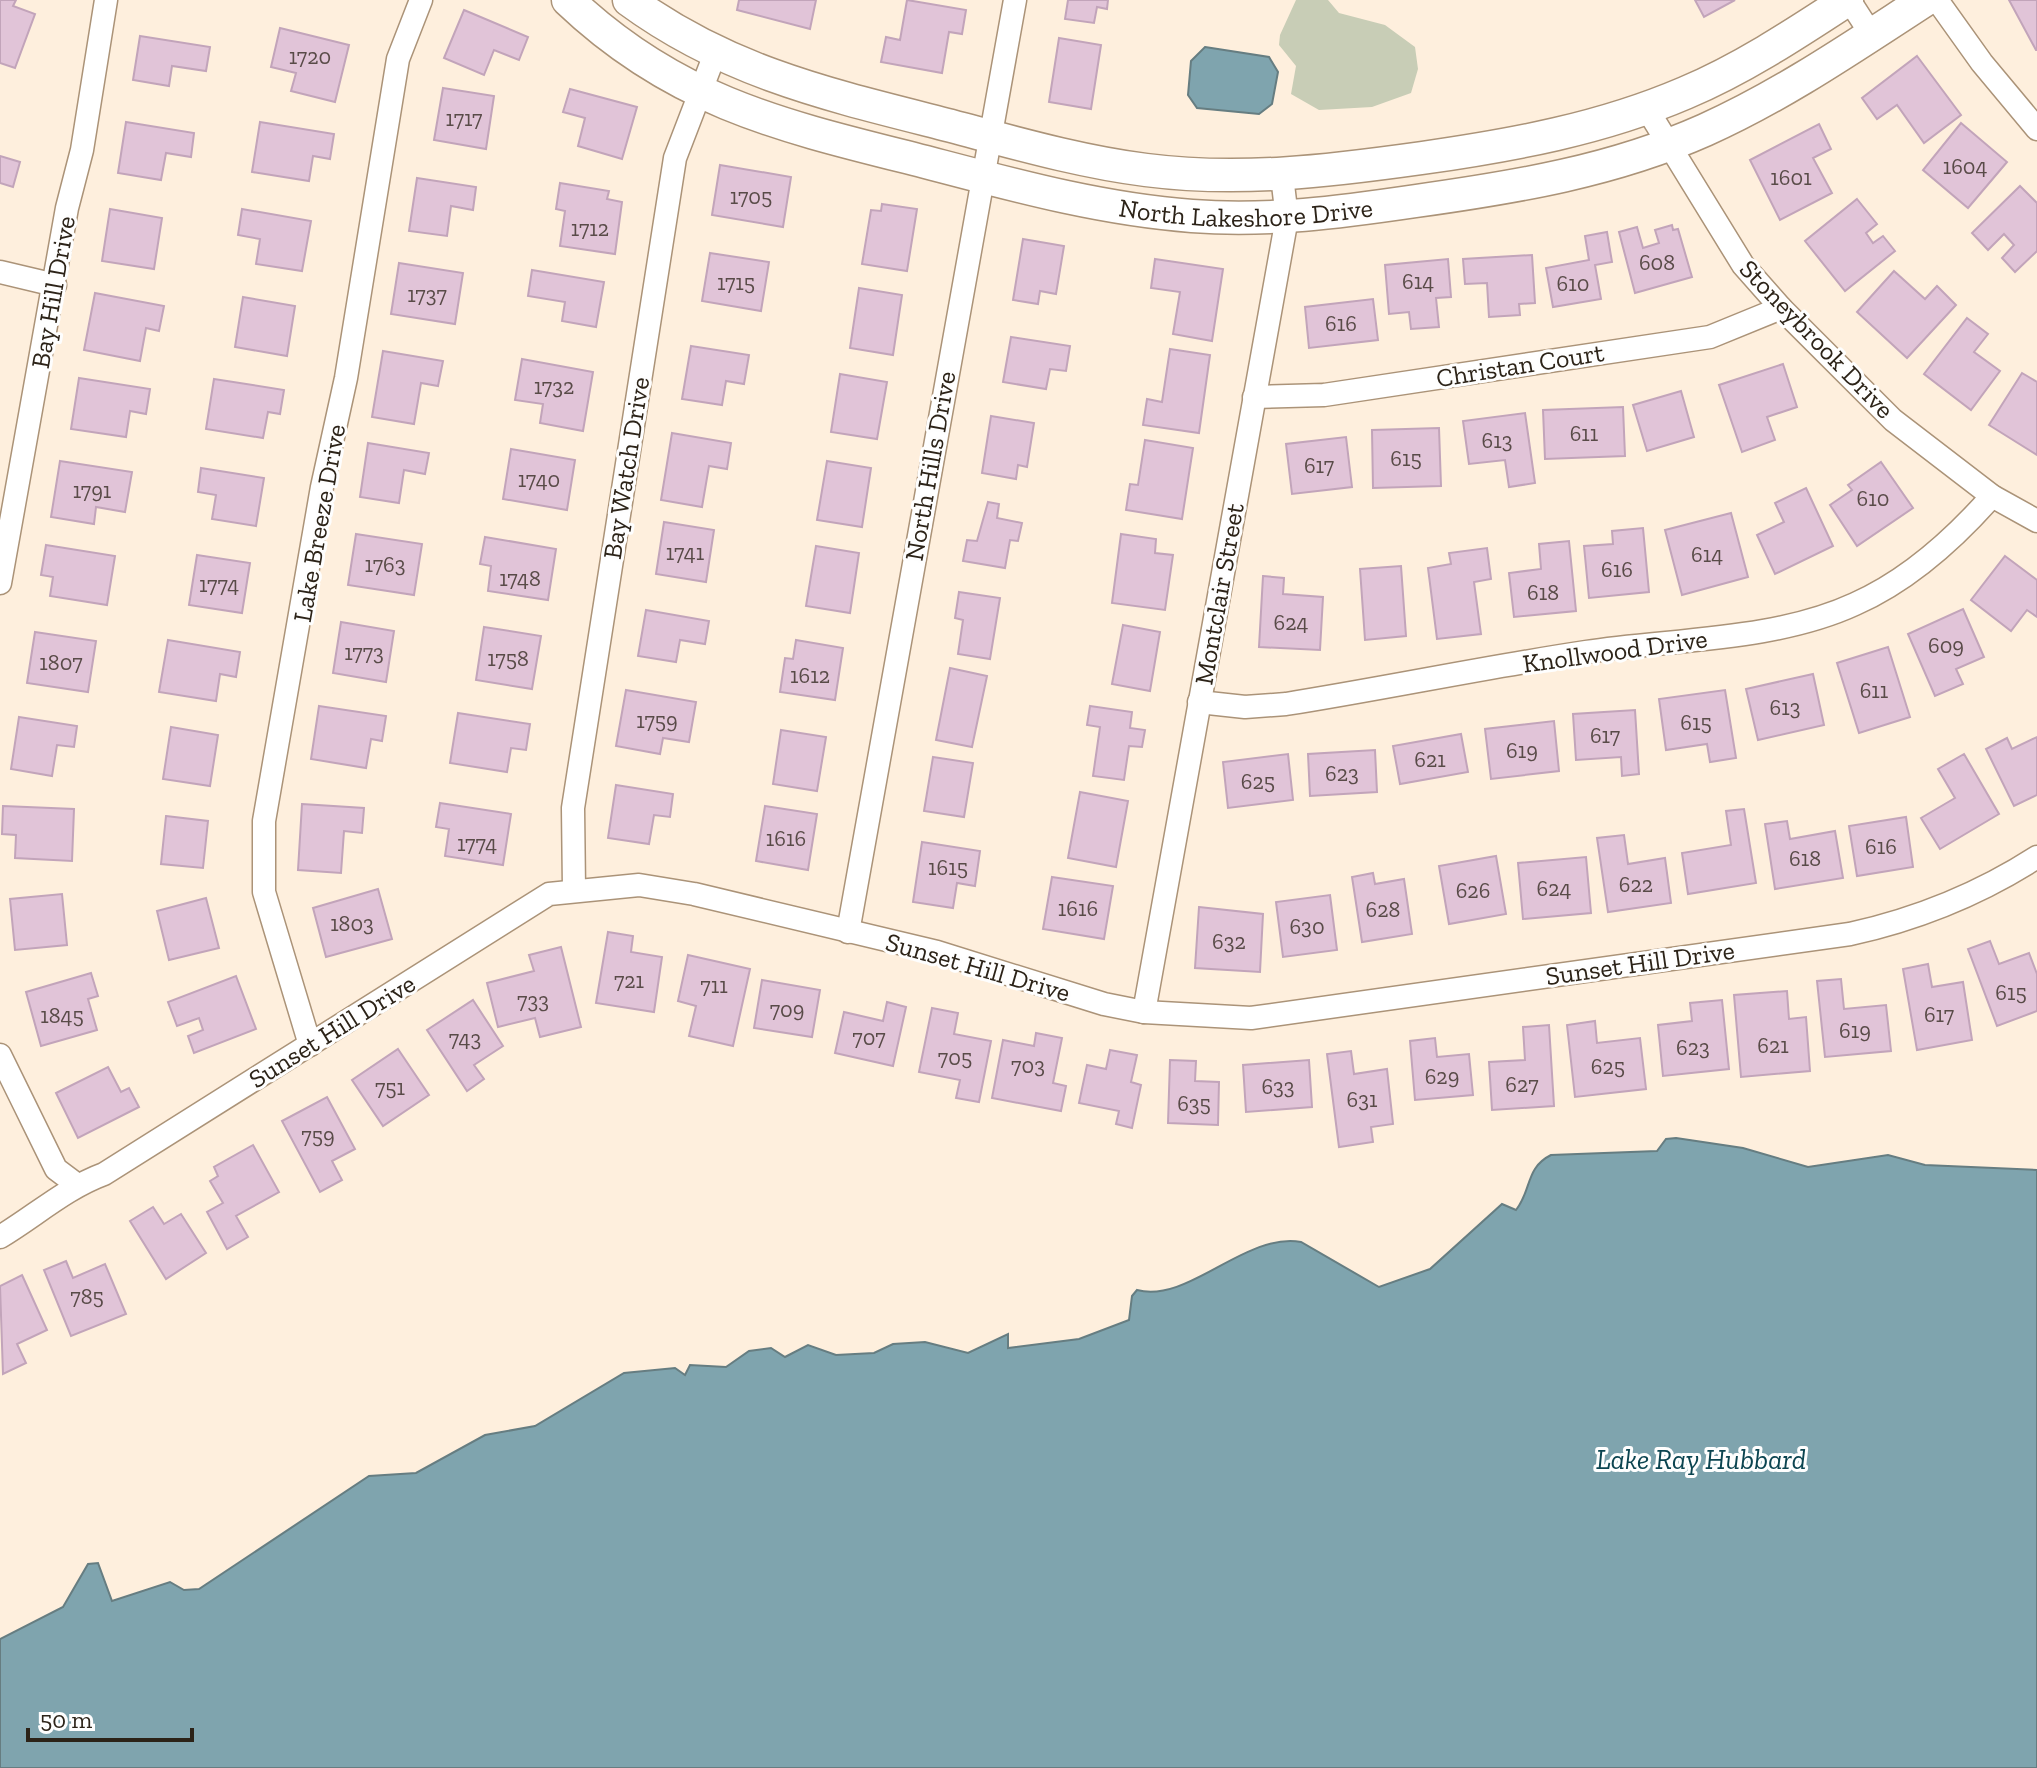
<svg xmlns="http://www.w3.org/2000/svg" width="2037" height="1768" viewBox="0 0 2037 1768" font-family="'Zilla Slab',serif">
<style>
.green{fill:#c8cdb6}
.water{fill:#7fa4ae;stroke:#667d81;stroke-width:2}
.building{fill:#e1c4d8;stroke:#c2a4ba;stroke-width:2}
.lines{fill:none;stroke-linecap:round;stroke-linejoin:round}
.street-casing{stroke:#ab9378;stroke-width:25}
.secondary-casing{stroke:#ab9378;stroke-width:35}
.street{stroke:#fff;stroke-width:22}
.secondary{stroke:#fff;stroke-width:32}
.labels{text-anchor:middle;stroke-width:6;stroke-linejoin:round;paint-order:stroke}
.number-label{font-size:22px;fill:#594b48}
.street-label{font-size:26px;fill:#2c2318;stroke:#fefefe}
.water-label{font-size:28px;font-style:italic;fill:#0b4450;stroke:#fefefe}
</style>
<rect width="100%" height="100%" fill="#feefdd"/>
<!-- green -->
<polygon class="green" points="1296,0 1328,0 1339,13 1385,25 1415,47 1418,69 1411,93 1372,107 1319,110 1291,94 1296,66 1279,45 1280,35"/>
<!-- water -->
<g class="water">
<polygon points="1205,47 1269,57 1278,72 1272,104 1259,114 1197,108 1188,95 1191,61"/>
<path d="M 1676,1138 L 1743,1148 L 1808,1167 L 1888,1155 L 1925,1165 L 2037,1170 L 2037,1768 L 0,1768 L 0,1639 L 63,1607 L 88,1564 L 98,1563 L 112,1601 L 170,1582 L 184,1590 L 199,1589 L 369,1476 L 416,1473 L 485,1435 L 535,1426 L 624,1373 L 675,1368 L 685,1375 L 690,1365 L 726,1367 L 749,1351 L 771,1348 L 785,1357 L 808,1345 L 836,1355 L 874,1353 L 893,1344 L 925,1342 L 968,1353 L 1008,1334 L 1008,1348 L 1079,1339 L 1129,1320 L 1132,1296 L 1137,1290 C 1188,1304 1245,1232 1301,1242 L 1379,1287 L 1430,1269 L 1502,1204 L 1516,1210 C 1532,1190 1525,1168 1551,1155 L 1657,1151 L 1666,1139 Z"/>
</g>
<!-- building -->
<g class="building">
<polygon points="0,0 16,0 13,6 35,14 15,68 0,63"/>
<polygon points="739,0 816,0 810,29 737,10"/>
<polygon points="907,0 966,10 962,34 949,32 942,73 881,62 886,37 900,40"/>
<polygon points="1068,0 1108,0 1107,9 1097,7 1094,23 1065,19"/>
<polygon points="1695,0 1735,0 1704,17"/>
<polygon points="2009,0 2037,0 2037,50 2036,50"/>
<polygon points="464,10 528,37 519,60 494,50 484,75 444,58"/>
<polygon points="280,28 349,45 335,102 291,91 296,73 271,67"/>
<polygon points="140,36 210,47 206,71 172,66 169,86 133,80"/>
<polygon points="1059,38 1101,45 1091,109 1049,102"/>
<polygon points="1917,56 1961,115 1924,143 1897,105 1877,119 1862,98"/>
<polygon points="443,88 494,96 486,149 434,140"/>
<polygon points="570,89 637,107 622,159 578,146 585,118 563,112"/>
<polygon points="126,122 194,133 191,157 166,153 161,180 118,173"/>
<polygon points="260,122 334,134 330,159 313,156 309,181 252,172"/>
<polygon points="1961,123 2007,162 1968,208 1923,170"/>
<polygon points="1819,124 1831,149 1813,158 1832,193 1780,220 1750,160"/>
<polygon points="0,156 20,162 13,187 0,183"/>
<polygon points="720,165 791,177 783,227 712,215"/>
<polygon points="417,178 476,187 473,210 451,206 447,236 409,231"/>
<polygon points="560,183 609,191 607,199 622,202 615,254 560,246 565,211 556,209"/>
<polygon points="2020,186 2037,203 2037,251 2015,272 2002,258 2014,245 2004,234 1988,250 1972,233"/>
<polygon points="1857,199 1877,224 1866,233 1873,243 1883,236 1895,251 1845,291 1805,241"/>
<polygon points="882,204 917,209 907,271 862,264 871,210 881,211"/>
<polygon points="110,209 162,218 154,269 102,261"/>
<polygon points="242,209 311,221 302,271 256,264 260,239 238,235"/>
<polygon points="1672,225 1673,230 1678,229 1692,277 1635,293 1619,232 1637,227 1643,248 1659,243 1655,230"/>
<polygon points="1607,232 1612,262 1595,265 1601,299 1553,307 1546,268 1589,260 1585,236"/>
<polygon points="1023,239 1064,246 1056,294 1040,291 1038,304 1013,300"/>
<polygon points="710,253 769,262 761,311 702,301"/>
<polygon points="1532,255 1535,303 1519,304 1520,315 1489,317 1487,283 1465,284 1463,259"/>
<polygon points="1155,259 1223,269 1212,341 1173,334 1180,292 1151,288"/>
<polygon points="1448,259 1451,297 1436,298 1439,327 1411,329 1409,312 1389,314 1385,265"/>
<polygon points="399,263 463,273 455,324 391,314"/>
<polygon points="532,270 604,282 596,327 562,321 565,302 528,296"/>
<polygon points="1894,271 1925,299 1937,286 1956,305 1907,358 1857,312"/>
<polygon points="859,288 902,295 893,355 850,348"/>
<polygon points="95,293 164,306 159,331 146,328 140,361 84,350"/>
<polygon points="243,297 295,306 287,356 235,347"/>
<polygon points="1373,299 1378,340 1309,348 1305,307"/>
<polygon points="1967,318 1988,334 1974,352 2000,371 1971,410 1924,374"/>
<polygon points="1011,337 1070,346 1066,371 1050,369 1046,389 1003,382"/>
<polygon points="691,346 749,355 744,384 726,381 722,405 682,399"/>
<polygon points="1170,349 1210,355 1199,433 1143,425 1147,399 1162,402"/>
<polygon points="383,351 443,361 438,386 421,383 414,424 372,417"/>
<polygon points="522,359 593,372 583,431 540,423 543,404 515,400"/>
<polygon points="1783,364 1797,407 1767,417 1775,440 1742,452 1719,385"/>
<polygon points="2022,373 2037,382 2037,455 1989,425"/>
<polygon points="840,374 887,382 877,439 831,432"/>
<polygon points="79,378 150,389 146,414 130,411 126,437 71,429"/>
<polygon points="214,379 284,390 280,414 268,412 263,438 206,429"/>
<polygon points="1681,391 1694,437 1647,451 1633,405"/>
<polygon points="1623,407 1625,456 1545,459 1543,410"/>
<polygon points="1525,413 1535,483 1509,487 1505,460 1469,464 1463,421"/>
<polygon points="991,416 1034,423 1027,467 1018,465 1016,479 982,473"/>
<polygon points="1439,428 1441,486 1373,488 1372,430"/>
<polygon points="672,433 731,443 727,469 709,466 702,507 661,500"/>
<polygon points="1346,437 1352,487 1292,494 1286,444"/>
<polygon points="1145,440 1193,448 1182,519 1126,510 1130,484 1138,485"/>
<polygon points="368,443 429,453 425,474 404,470 399,503 360,497"/>
<polygon points="511,449 575,460 567,510 503,499"/>
<polygon points="60,461 132,472 125,512 96,507 94,524 51,517"/>
<polygon points="827,461 871,468 862,527 817,520"/>
<polygon points="1881,462 1913,508 1857,546 1830,505 1852,490 1848,485"/>
<polygon points="201,468 264,478 256,526 212,519 216,495 198,492"/>
<polygon points="1806,488 1833,546 1775,574 1757,535 1784,522 1775,503"/>
<polygon points="988,502 999,504 997,518 1022,523 1018,541 1010,540 1005,568 963,561 967,540 977,541"/>
<polygon points="1731,513 1748,577 1682,595 1665,530"/>
<polygon points="664,522 714,530 706,582 656,574"/>
<polygon points="1643,528 1649,592 1589,598 1584,546 1613,544 1612,531"/>
<polygon points="356,534 422,544 414,595 348,585"/>
<polygon points="1121,534 1156,539 1155,553 1173,555 1165,610 1112,603"/>
<polygon points="485,537 556,549 548,600 488,591 491,566 480,564"/>
<polygon points="1569,541 1576,611 1514,617 1509,573 1541,569 1539,544"/>
<polygon points="46,545 115,556 107,605 50,596 53,577 41,575"/>
<polygon points="816,546 859,553 850,613 806,606"/>
<polygon points="1487,548 1491,579 1474,582 1481,634 1437,639 1428,568 1451,564 1449,553"/>
<polygon points="197,555 250,563 242,613 189,605"/>
<polygon points="2005,556 2037,580 2037,617 2027,610 2011,631 1971,600"/>
<polygon points="1401,566 1406,636 1365,640 1360,569"/>
<polygon points="1263,576 1284,578 1283,594 1323,597 1320,650 1259,647"/>
<polygon points="959,592 1000,598 990,659 958,654 963,620 955,618"/>
<polygon points="1963,609 1984,657 1956,669 1963,684 1935,696 1908,634"/>
<polygon points="646,610 709,621 705,644 680,640 676,662 638,656"/>
<polygon points="341,622 394,631 386,682 333,673"/>
<polygon points="1123,625 1160,632 1150,691 1112,684"/>
<polygon points="484,627 541,636 532,689 476,680"/>
<polygon points="35,632 96,641 88,692 27,683"/>
<polygon points="168,640 240,652 236,677 220,674 216,701 159,692"/>
<polygon points="796,640 843,648 835,700 780,692 785,658 793,659"/>
<polygon points="1888,647 1910,717 1859,733 1837,663"/>
<polygon points="950,668 987,676 972,747 936,740"/>
<polygon points="1813,674 1824,725 1758,740 1746,689"/>
<polygon points="626,690 696,702 689,742 663,738 660,754 616,746"/>
<polygon points="1725,690 1736,758 1710,762 1707,744 1666,750 1659,699"/>
<polygon points="319,706 386,716 382,741 371,739 366,768 311,759"/>
<polygon points="1090,706 1132,712 1130,728 1145,730 1142,747 1129,746 1124,780 1093,776 1100,727 1087,725"/>
<polygon points="1635,710 1639,774 1622,776 1621,757 1576,760 1573,714"/>
<polygon points="458,713 530,724 526,750 511,748 507,772 450,763"/>
<polygon points="19,717 77,726 74,747 57,745 52,776 11,769"/>
<polygon points="1554,721 1559,771 1491,779 1485,729"/>
<polygon points="171,727 218,735 210,786 163,779"/>
<polygon points="781,730 826,737 817,791 773,784"/>
<polygon points="1461,734 1468,772 1400,784 1393,746"/>
<polygon points="2037,737 2037,795 2014,806 1986,749 2007,738 2012,749"/>
<polygon points="1375,750 1377,792 1310,796 1308,754"/>
<polygon points="1288,754 1293,800 1228,808 1223,762"/>
<polygon points="1964,754 1999,814 1940,849 1921,818 1955,798 1938,769"/>
<polygon points="933,757 973,763 964,817 924,811"/>
<polygon points="616,785 673,794 670,817 654,815 649,844 608,838"/>
<polygon points="1080,792 1128,801 1116,867 1068,858"/>
<polygon points="440,803 511,814 503,865 445,856 449,829 436,827"/>
<polygon points="302,804 364,808 362,833 344,831 341,873 298,870"/>
<polygon points="3,806 74,809 72,861 15,858 16,835 2,834"/>
<polygon points="765,806 817,814 808,870 756,861"/>
<polygon points="1744,809 1756,883 1688,894 1682,853 1731,845 1726,811"/>
<polygon points="166,816 208,821 203,868 161,864"/>
<polygon points="1906,817 1913,867 1857,876 1849,826"/>
<polygon points="1787,821 1790,839 1835,831 1843,878 1775,889 1765,824"/>
<polygon points="1624,835 1628,864 1665,858 1671,903 1608,912 1597,838"/>
<polygon points="922,842 980,851 975,886 957,883 953,908 913,902"/>
<polygon points="1496,856 1506,914 1449,924 1439,866"/>
<polygon points="1586,857 1591,913 1523,919 1518,863"/>
<polygon points="1373,873 1375,884 1404,879 1412,934 1362,942 1352,877"/>
<polygon points="1052,877 1113,886 1104,939 1043,929"/>
<polygon points="378,889 392,939 326,957 313,908"/>
<polygon points="62,894 67,945 15,950 10,899"/>
<polygon points="1330,895 1337,950 1283,957 1276,902"/>
<polygon points="206,898 219,948 169,960 157,911"/>
<polygon points="1199,907 1263,914 1260,972 1195,968"/>
<polygon points="608,932 633,936 631,952 662,957 654,1012 596,1003"/>
<polygon points="1990,941 1999,964 2029,953 2037,974 2037,1011 1997,1026 1968,949"/>
<polygon points="561,947 581,1027 540,1037 535,1018 498,1027 487,983 534,971 529,955"/>
<polygon points="688,955 750,969 733,1046 689,1036 696,1006 678,1001"/>
<polygon points="1928,964 1932,987 1963,982 1972,1040 1917,1050 1903,969"/>
<polygon points="91,973 98,996 88,999 97,1030 41,1046 26,992"/>
<polygon points="236,976 256,1029 194,1053 188,1036 203,1030 199,1018 177,1026 168,1002"/>
<polygon points="1841,979 1844,1009 1886,1005 1891,1051 1825,1057 1817,981"/>
<polygon points="762,980 820,990 812,1037 754,1028"/>
<polygon points="1787,991 1789,1019 1806,1017 1810,1071 1741,1077 1734,995"/>
<polygon points="473,1000 503,1046 474,1065 484,1079 467,1091 427,1030"/>
<polygon points="1722,1000 1729,1069 1663,1076 1658,1025 1692,1021 1690,1003"/>
<polygon points="887,1002 906,1007 893,1066 835,1053 844,1012 883,1021"/>
<polygon points="932,1008 958,1013 954,1034 991,1041 979,1102 956,1098 960,1080 919,1072"/>
<polygon points="1595,1021 1597,1043 1640,1038 1646,1089 1575,1097 1567,1025"/>
<polygon points="1549,1025 1554,1106 1492,1110 1489,1062 1525,1060 1523,1027"/>
<polygon points="1036,1033 1062,1038 1053,1083 1066,1086 1061,1111 992,1098 1003,1040 1034,1046"/>
<polygon points="1435,1038 1437,1057 1469,1054 1473,1095 1415,1100 1410,1041"/>
<polygon points="398,1049 429,1095 383,1126 352,1080"/>
<polygon points="1110,1050 1137,1055 1131,1082 1141,1085 1132,1128 1116,1124 1119,1111 1079,1103 1087,1065 1106,1069"/>
<polygon points="1351,1051 1354,1074 1387,1069 1393,1124 1371,1127 1373,1142 1339,1147 1327,1054"/>
<polygon points="1170,1060 1196,1061 1195,1081 1219,1082 1218,1125 1168,1123"/>
<polygon points="1309,1060 1312,1107 1246,1112 1243,1065"/>
<polygon points="108,1067 121,1092 129,1088 139,1107 78,1138 56,1093"/>
<polygon points="327,1097 355,1149 332,1161 342,1180 320,1192 282,1121"/>
<polygon points="253,1145 279,1192 236,1216 248,1237 227,1249 207,1212 223,1203 210,1181 218,1176 214,1167"/>
<polygon points="153,1207 164,1224 181,1214 206,1253 166,1279 130,1221"/>
<polygon points="66,1261 73,1278 105,1264 126,1314 71,1336 44,1270"/>
<polygon points="22,1275 47,1330 17,1344 26,1363 3,1374 0,1286"/>
</g>
<g class="lines">
<!-- street casing -->
<g class="street-casing">
<g id="street">
<polyline points="1849,0 1871,34"/>
<polyline points="1937,0 1982,63 2037,129"/>
<polyline points="1647,109 1743,265 1781,308 1893,420 1992,496 2037,521"/>
<polyline points="0,272 55,285"/>
<polyline points="1254,397 1324,395 1710,337 1781,308"/>
<polyline points="0,583 67,208 82,150 106,0"/>
<path d="M 1199,702 L 1245,707 L 1286,704 C 1386,688 1486,667 1586,652 C 1672,639 1775,641 1855,604 C 1907,581 1955,538 1992,496"/>
<polyline points="574,889 573,808 675,158 715,54"/>
<polyline points="848,932 1015,0"/>
<polyline points="1144,1012 1287,218 1282,176"/>
<polyline points="310,1045 264,892 264,821 322,487 346,378 398,59 421,0"/>
<polyline points="0,1055 56,1169 76,1184"/>
<path d="M 0,1237 C 35,1216 66,1188 104,1174 L 549,894 L 639,885 L 694,894 L 937,952 L 1104,1004 L 1144,1012 L 1251,1018 L 1850,934 C 1918,919 1978,895 2037,857"/>
</g>
</g>
<!-- secondary casing -->
<g class="secondary-casing">
<g id="secondary">
<path id="s1" d="M 568,0 C 673,100 778,125 914,159 C 1006,183 1097,209 1192,216 C 1268,222 1341,212 1416,201 C 1516,187 1613,171 1705,130 C 1783,95 1854,46 1925,0"/>
<path d="M 629,0 C 723,69 821,93 932,121 C 1002,139 1074,161 1146,170 C 1240,182 1329,171 1422,158 C 1513,145 1601,129 1685,93 C 1742,69 1795,34 1847,0"/>
</g>
</g>
<!-- street -->
<use href="#street" class="street"/>
<!-- secondary -->
<use href="#secondary" class="secondary"/>
</g>
<g class="labels">
<!-- number labels -->
<g class="number-label">
<text x="310" y="64">1720</text>
<text x="464" y="126">1717</text>
<text x="1965" y="174">1604</text>
<text x="1791" y="185">1601</text>
<text x="751" y="204">1705</text>
<text x="590" y="236">1712</text>
<text x="1657" y="270">608</text>
<text x="1418" y="289">614</text>
<text x="736" y="290">1715</text>
<text x="1573" y="291">610</text>
<text x="427" y="302">1737</text>
<text x="1341" y="331">616</text>
<text x="554" y="394">1732</text>
<text x="1584" y="441">611</text>
<text x="1497" y="448">613</text>
<text x="1406" y="466">615</text>
<text x="1319" y="473">617</text>
<text x="539" y="487">1740</text>
<text x="92" y="498">1791</text>
<text x="1873" y="506">610</text>
<text x="685" y="560">1741</text>
<text x="1707" y="562">614</text>
<text x="385" y="572">1763</text>
<text x="1617" y="577">616</text>
<text x="520" y="586">1748</text>
<text x="219" y="592">1774</text>
<text x="1543" y="600">618</text>
<text x="1291" y="630">624</text>
<text x="1946" y="653">609</text>
<text x="364" y="660">1773</text>
<text x="508" y="666">1758</text>
<text x="61" y="670">1807</text>
<text x="810" y="683">1612</text>
<text x="1874" y="698">611</text>
<text x="1785" y="715">613</text>
<text x="657" y="728">1759</text>
<text x="1696" y="730">615</text>
<text x="1605" y="743">617</text>
<text x="1522" y="758">619</text>
<text x="1430" y="767">621</text>
<text x="1342" y="781">623</text>
<text x="1258" y="789">625</text>
<text x="786" y="846">1616</text>
<text x="477" y="851">1774</text>
<text x="1881" y="854">616</text>
<text x="1805" y="866">618</text>
<text x="948" y="875">1615</text>
<text x="1636" y="892">622</text>
<text x="1554" y="896">624</text>
<text x="1473" y="898">626</text>
<text x="1078" y="916">1616</text>
<text x="1383" y="917">628</text>
<text x="352" y="931">1803</text>
<text x="1307" y="934">630</text>
<text x="1229" y="949">632</text>
<text x="629" y="988">721</text>
<text x="714" y="993">711</text>
<text x="2011" y="1000">615</text>
<text x="533" y="1008">733</text>
<text x="787" y="1017">709</text>
<text x="1939" y="1022">617</text>
<text x="62" y="1023">1845</text>
<text x="1855" y="1038">619</text>
<text x="869" y="1045">707</text>
<text x="465" y="1046">743</text>
<text x="1773" y="1053">621</text>
<text x="1693" y="1055">623</text>
<text x="955" y="1065">705</text>
<text x="1028" y="1073">703</text>
<text x="1608" y="1074">625</text>
<text x="1442" y="1084">629</text>
<text x="1522" y="1092">627</text>
<text x="1278" y="1094">633</text>
<text x="390" y="1095">751</text>
<text x="1362" y="1107">631</text>
<text x="1194" y="1111">635</text>
<text x="318" y="1143">759</text>
<text x="87" y="1304">785</text>
</g>
<!-- street labels -->
<g class="street-label">
<text dy="9" stroke="none"><textPath href="#s1" startOffset="724">North Lakeshore Drive</textPath></text>
<text transform="translate(53 292) rotate(-80)" y="9">Bay Hill Drive</text>
<text transform="translate(1817 339) rotate(46)" y="9">Stoneybrook Drive</text>
<text transform="translate(1520 365) rotate(-9)" y="9">Christan Court</text>
<text transform="translate(930 466) rotate(-80)" y="9">North Hills Drive</text>
<text transform="translate(626 468) rotate(-81)" y="9">Bay Watch Drive</text>
<text transform="translate(319 523) rotate(-80)" y="9">Lake Breeze Drive</text>
<text transform="translate(1219 594) rotate(-80)" y="9">Montclair Street</text>
<text transform="translate(1615 651) rotate(-8)" y="9">Knollwood Drive</text>
<text transform="translate(1640 963) rotate(-8)" y="9">Sunset Hill Drive</text>
<text transform="translate(978 967) rotate(16)" y="9">Sunset Hill Drive</text>
<text transform="translate(332 1031) rotate(-32)" y="9">Sunset Hill Drive</text>
</g>
<!-- water labels -->
<g class="water-label">
<text x="1701" y="1469">Lake Ray Hubbard</text>
</g>
</g>
<!-- scale -->
<path d="M28 1728v12h164v-12" fill="none" stroke="#2c2318" stroke-width="4"/>
<text x="40" y="1728" font-size="24" fill="#2c2318" stroke="#fefefe" stroke-width="6" paint-order="stroke">50 m</text>
</svg>
